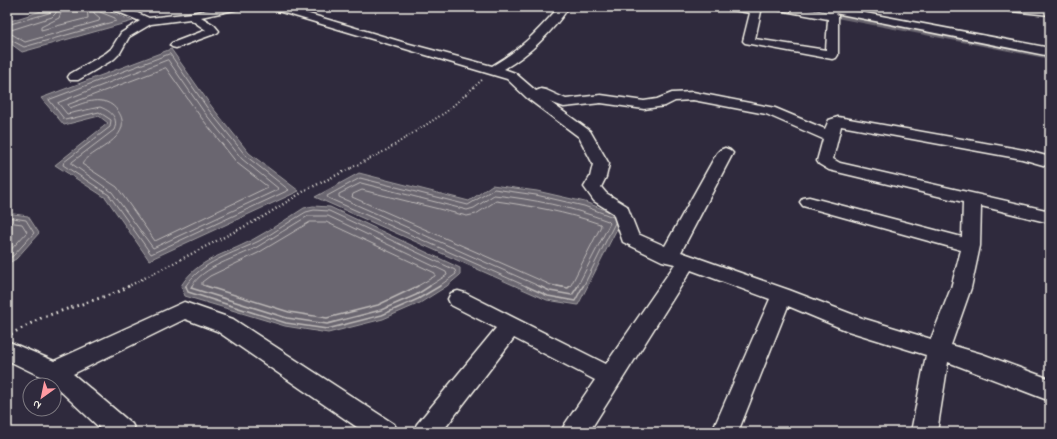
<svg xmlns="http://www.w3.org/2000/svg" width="1057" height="439" viewBox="0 0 1057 439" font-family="'Indie Flower',sans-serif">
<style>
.water{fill:#6a6670;stroke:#a19ea0}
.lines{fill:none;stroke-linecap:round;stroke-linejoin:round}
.shore-far1{stroke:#bdb9b8;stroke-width:1}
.shore{stroke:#bdb9b8;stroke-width:1.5}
.canal{fill:#6a6670;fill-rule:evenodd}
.minor-casing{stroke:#f4f1e8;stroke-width:3}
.path-far2{stroke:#f4f1e8;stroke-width:2;stroke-dasharray:1 2.5;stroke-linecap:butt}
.path-far1{stroke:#f4f1e8;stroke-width:2.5;stroke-dasharray:1 3;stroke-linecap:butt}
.path{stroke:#f4f1e8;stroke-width:3;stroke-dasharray:1.5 4;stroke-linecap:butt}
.minor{fill:#2f2a3d;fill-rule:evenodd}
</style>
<rect width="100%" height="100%" fill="#2f2a3d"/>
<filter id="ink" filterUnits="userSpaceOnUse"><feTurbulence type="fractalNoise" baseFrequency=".025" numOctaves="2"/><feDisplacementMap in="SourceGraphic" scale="8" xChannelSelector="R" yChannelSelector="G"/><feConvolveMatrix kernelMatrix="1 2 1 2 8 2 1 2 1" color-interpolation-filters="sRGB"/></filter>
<g filter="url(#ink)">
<!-- water -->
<g class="water">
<polygon points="54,7 98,7 133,21 22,52 7,41 7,22"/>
<polygon points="171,49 212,107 249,153 299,191 149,260 106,198 55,165 108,123 99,116 64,125 41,98"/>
<polygon points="359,173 469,201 492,185 537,191 585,202 623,217 578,305 547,300 315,197"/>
<path d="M 313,206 L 330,207 L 460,268 L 460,275 L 447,286 L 420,303 L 383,319 L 328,333 L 285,326 L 185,296 L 181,286 C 197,259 225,255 252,240 C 270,230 287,219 304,208 Z"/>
<polygon points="7,213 28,216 39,233 16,259 7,264"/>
</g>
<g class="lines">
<!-- shore-far1 -->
<g class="shore-far1">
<polyline points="57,7 56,13 52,17 11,30 10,33 25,42 99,21 100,18 94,13 93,7"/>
<polyline points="63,7 59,18 41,27 41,30 88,18 87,7"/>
<polyline points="7,25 49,13 52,11 52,7"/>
<polyline points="7,38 24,47 116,21 115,18 100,12 98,7"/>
<polygon points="170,54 208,109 246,156 289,190 151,254 109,195 63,165 64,162 110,127 111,120 99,112 65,120 49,100"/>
<path d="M 168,60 L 204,112 L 242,159 L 279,189 L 153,248 L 112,192 L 72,164 L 72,162 L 114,130 C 119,118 111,111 100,107 L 67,114 L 58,103 Z"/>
<path d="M 166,68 L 200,116 L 237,163 L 268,187 L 155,241 L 117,187 L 82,164 C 91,150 126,141 122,120 C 121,114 117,109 112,105 C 99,96 83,103 70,108 L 68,105 Z"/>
<polyline points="7,217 26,220 34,233 13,256 7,260"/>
<polyline points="7,222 22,224 27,232 7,254"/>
<path d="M 185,287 C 201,261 233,254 259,241 C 275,232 290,221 306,212 L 314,210 L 329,211 L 455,270 L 456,274 L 438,287"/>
<path d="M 191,287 C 204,265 236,259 257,247 C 274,237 291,226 308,216 L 328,216 L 446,272 L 447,275 L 428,287"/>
<polyline points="209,287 202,285 202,282 210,276 258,253 310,222 326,222 435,273 435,276 416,287"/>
<polyline points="528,287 328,198 327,196 360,178 468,205 494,189 536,195 584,206 613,217"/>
<path d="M 541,287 L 339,197 L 339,194 L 361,183 L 467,210 L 474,208 L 494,195 C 533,199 571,207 608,221 L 610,223 L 577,287"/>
<path d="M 563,287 L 551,285 L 352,197 L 353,194 L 362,190 L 467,216 L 476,214 L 496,201 C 532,206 566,212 600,224 L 601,226 L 570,287"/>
<polyline points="583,287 615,223"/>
</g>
<!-- shore -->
<g class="shore">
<polyline points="186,286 188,292 286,323 327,329 382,315 418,299 440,286"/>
<polyline points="192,286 191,288 287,318 327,324 381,310 416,295 430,286"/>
<polyline points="206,286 289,312 327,318 378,305 418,286"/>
<polyline points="526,286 548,296 575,301 583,286"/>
<polyline points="539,286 550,291 572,295 578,286"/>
<polyline points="557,286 568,288 570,286"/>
</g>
<!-- canal -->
<polygon class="canal" points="790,7 810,7 1050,53 1050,59 795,10"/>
<!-- minor casing -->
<g class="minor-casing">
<g id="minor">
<polygon points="110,7 124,7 149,18 192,13 220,7 240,7 239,9 201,17 214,25 219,31 217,33 176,48 172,47 170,45 172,43 206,30 190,19 151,24 129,37 120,53 114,59 78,80 70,80 68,77 70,74 106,53 111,49 121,33 140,21 111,9"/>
<path d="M 270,7 L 286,7 L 402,42 L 492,66 C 520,50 538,31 559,7 L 569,7 C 552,32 530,54 504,69 L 515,73 L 536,91 L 541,89 L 546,90 L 566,99 L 601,95 L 644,101 L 657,99 L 672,93 L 693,92 L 775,108 L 825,129 L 829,120 L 838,117 L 1024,150 L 1050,157 L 1050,167 L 1022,159 L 841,126 L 833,159 L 840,163 L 1050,211 L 1050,223 L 981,206 L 980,246 L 971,288 L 951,345 L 982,354 L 1050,379 L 1050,401 L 948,362 L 937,432 L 911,432 L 926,355 L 848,331 L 788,306 L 738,432 L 712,432 L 770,299 L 691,270 L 589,432 L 561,432 L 565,424 L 595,380 L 514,338 L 442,432 L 413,432 L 417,424 L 496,328 L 451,305 L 448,299 L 451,293 L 458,291 L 465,293 L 606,364 L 675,264 L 662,261 L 623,242 L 613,213 L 594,201 L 584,187 L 590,177 L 593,164 L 579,137 L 527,98 L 507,79 L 271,9 ZM 693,100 L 766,114 L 823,139 L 817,161 L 819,164 L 829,170 L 963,202 L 962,237 L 809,197 L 803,198 L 800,202 L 803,206 L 961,250 L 951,288 L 931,339 L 862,318 L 789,290 L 681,252 L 733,153 L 730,150 L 725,148 L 720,150 L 717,153 L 665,246 L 638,234 L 627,206 L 606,193 L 601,187 L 606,177 L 609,164 L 590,131 L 550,102 L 564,107 L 601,103 L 644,109 L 665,106 L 675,101 Z"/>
<polygon points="727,7 762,7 755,39 826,50 828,19 779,10 774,7 796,7 831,13 833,13 814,9 813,7 834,7 1050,48 1050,56 835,13 838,16 838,55 836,58 832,59 745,43 743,41 750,13 728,9"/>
<polygon points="997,7 1032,7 1050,9 1050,15 1002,10"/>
<polygon points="184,302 233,319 394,424 398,432 364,432 217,331 185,319 73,374 132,424 136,432 104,432 54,385 46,379 7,360 7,341 54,361"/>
</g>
</g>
<!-- path-far2 -->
<polyline class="path-far2" points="351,168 385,151 446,112 483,79"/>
<!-- path-far1 -->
<polyline class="path-far1" points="127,287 261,218 306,190 353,167"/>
<!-- path -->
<polyline class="path" points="11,334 43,317 118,292 129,286"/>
<!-- minor -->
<use href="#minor" class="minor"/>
</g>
</g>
<!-- margin -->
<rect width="1057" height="439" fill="none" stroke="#2f2a3d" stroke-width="24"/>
<rect x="12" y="12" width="1033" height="415" fill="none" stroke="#f4f1e8" stroke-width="1.5" filter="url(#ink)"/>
<!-- north arrow -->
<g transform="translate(42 397) rotate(213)"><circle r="19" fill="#2f2a3d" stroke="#7e7a81"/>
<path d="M0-3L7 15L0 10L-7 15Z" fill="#ff9aa2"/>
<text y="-6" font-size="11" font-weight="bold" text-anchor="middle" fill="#f4f1e8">N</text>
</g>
</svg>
